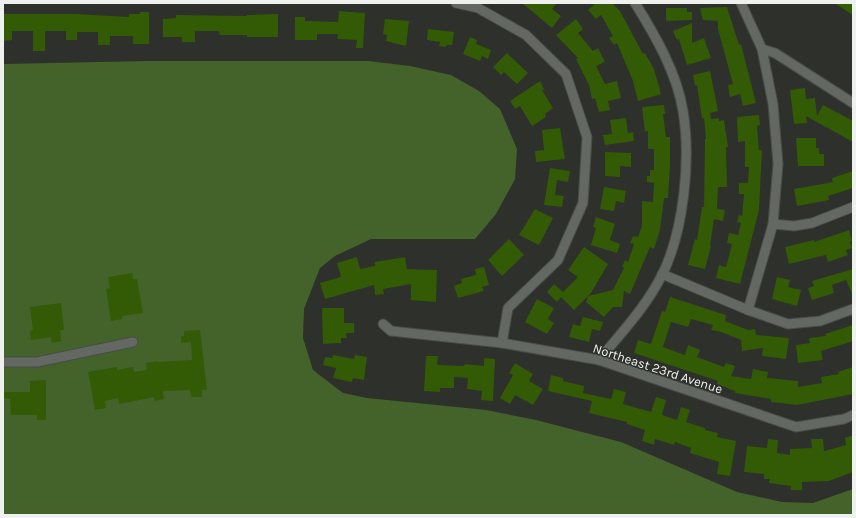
<svg xmlns="http://www.w3.org/2000/svg" width="856" height="518" viewBox="0 0 856 518" font-family="Karla,sans-serif">
<style>
.green{fill:#44632a}
.building{fill:#335a05}
.lines{fill:none;stroke-linecap:round;stroke-linejoin:round}
.minor-casing{stroke:#494c47;stroke-width:11}
.minor{stroke:#646862;stroke-width:9}
.labels{text-anchor:middle;stroke-width:3;stroke-linejoin:round;paint-order:stroke}
.street-label{font-size:13px;fill:#eef1ed;stroke:#2d302b}
</style>
<rect width="100%" height="100%" fill="#2d302b"/>
<!-- green -->
<polygon class="green" points="147,61 368,61 410,66 451,75 479,91 500,109 517,149 515,179 496,214 475,239 371,239 335,256 320,268 304,309 303,338 313,370 343,393 367,398 486,410 536,420 621,442 737,492 782,502 813,503 853,489 853,515 3,515 3,64"/>
<!-- building -->
<g class="building">
<polygon points="522,3 557,3 552,9 561,16 552,28"/>
<polygon points="596,3 612,3 620,11 643,54 645,53 654,69 661,94 638,101 633,81 617,43 614,45 609,38 613,36 601,15 596,19 588,10"/>
<polygon points="834,3 853,3 853,15"/>
<polygon points="727,7 739,45 741,44 756,103 743,106 740,94 730,97 728,85 733,84 718,29 718,21 703,20 701,13 700,8"/>
<polygon points="666,8 687,8 687,12 692,12 692,20 666,21"/>
<polygon points="339,11 365,13 363,48 356,48 357,40 337,39 338,34 317,34 317,40 295,40 295,17 305,17 305,21 338,22"/>
<polygon points="140,12 149,12 149,44 133,44 133,36 110,36 110,45 98,45 98,32 77,32 77,40 66,40 66,31 45,31 45,51 33,51 33,31 12,31 12,40 3,41 3,14 77,14 129,17 129,14 140,14"/>
<polygon points="278,14 278,37 247,37 247,35 220,35 219,31 195,31 195,42 182,42 182,37 163,37 163,19 176,18 176,15 247,16 247,15"/>
<polygon points="385,19 409,21 406,46 386,41 387,35 383,34"/>
<polygon points="576,19 583,29 578,33 593,51 598,48 605,62 596,66 605,84 617,81 621,98 608,101 610,110 599,112 595,98 592,99 589,85 576,59 578,58 556,35"/>
<polygon points="692,23 692,43 704,38 711,58 687,65 679,39 677,40 673,31"/>
<polygon points="428,29 454,32 452,45 446,45 446,47 439,46 440,42 427,40"/>
<polygon points="470,37 477,40 476,44 491,50 488,59 482,56 480,61 463,54"/>
<polygon points="507,53 528,73 517,84 504,72 501,75 493,67"/>
<polygon points="710,71 718,111 710,113 711,119 719,118 719,121 724,120 728,147 726,147 727,187 718,187 717,209 725,210 723,221 714,219 710,246 711,246 705,269 688,265 695,239 697,240 702,207 704,207 705,139 706,139 704,118 702,118 697,85 695,86 693,75"/>
<polygon points="540,81 544,89 542,90 553,108 545,114 546,117 532,126 520,106 515,109 510,101"/>
<polygon points="805,88 806,99 815,98 817,116 823,105 853,121 853,142 806,116 807,123 794,124 790,90"/>
<polygon points="664,105 665,114 663,114 666,137 670,137 670,165 668,198 664,198 660,230 654,249 650,247 630,294 624,291 622,307 613,307 604,317 586,302 588,296 613,290 624,268 622,267 625,260 628,262 634,244 630,243 633,236 638,237 642,226 642,201 653,202 654,183 647,182 647,176 650,176 650,170 654,170 654,149 648,149 648,131 645,132 642,107"/>
<polygon points="759,115 760,125 757,126 759,150 762,150 759,210 740,284 716,278 719,265 726,267 732,244 727,243 729,233 738,235 741,223 737,222 739,215 742,216 744,194 739,194 739,183 748,183 749,167 745,167 745,141 738,142 737,117"/>
<polygon points="626,118 628,133 633,132 634,141 605,145 603,135 612,134 610,120"/>
<polygon points="560,128 565,159 536,162 535,151 544,150 542,130"/>
<polygon points="796,138 816,138 816,148 819,148 819,154 824,154 824,166 798,166"/>
<polygon points="605,152 631,153 631,167 620,166 620,177 605,176"/>
<polygon points="550,168 570,171 568,182 557,180 555,195 564,196 562,207 544,205"/>
<polygon points="853,171 853,188 828,196 829,200 797,206 794,189 833,182 832,178"/>
<polygon points="604,187 626,191 624,203 616,201 614,211 600,209"/>
<polygon points="535,209 553,218 539,245 519,235"/>
<polygon points="596,217 615,224 610,240 620,244 617,253 591,245 596,228 593,227"/>
<polygon points="849,230 852,241 850,242 852,248 846,250 848,255 828,262 826,255 789,264 785,247 814,240 814,242"/>
<polygon points="509,239 524,255 502,276 488,260"/>
<polygon points="584,247 608,264 591,293 574,310 561,297 557,302 547,292 554,284 563,292 578,277 568,270"/>
<polygon points="357,257 360,269 375,266 375,262 405,257 407,269 437,270 436,302 411,300 411,284 383,289 384,294 375,295 374,285 325,299 320,283 341,277 337,263"/>
<polygon points="484,267 489,285 482,287 484,291 458,298 454,286 462,283 461,279 476,275 475,269"/>
<polygon points="853,269 853,296 846,280 832,285 834,293 812,300 808,288 814,286 812,281"/>
<polygon points="132,273 133,279 137,279 143,313 122,316 122,319 111,321 106,289 110,288 108,277"/>
<polygon points="777,277 790,280 788,287 801,290 797,306 772,299"/>
<polygon points="670,297 726,315 725,321 748,330 755,329 756,335 789,338 786,359 762,356 763,348 742,351 741,340 721,332 711,330 713,325 691,319 688,327 671,322 663,347 685,355 688,345 700,350 697,357 724,367 726,363 735,366 731,376 751,379 753,369 768,372 767,378 798,381 798,387 822,383 821,377 839,374 838,372 853,367 853,394 797,405 771,402 771,399 735,393 735,391 717,384 718,381 634,353 638,340 651,344 662,311 665,312"/>
<polygon points="537,299 554,308 548,319 554,323 547,334 525,322"/>
<polygon points="61,303 64,330 60,330 61,341 52,343 51,337 31,340 30,331 33,330 30,307"/>
<polygon points="322,308 344,308 344,323 354,323 354,333 346,333 347,338 341,338 341,343 323,344"/>
<polygon points="583,317 603,322 600,331 592,329 589,342 569,337 573,324 580,326"/>
<polygon points="853,325 853,341 821,351 823,360 798,363 796,345 810,343 809,338 826,336 825,334"/>
<polygon points="200,330 207,390 202,390 202,397 191,397 190,390 163,391 164,399 154,401 154,397 119,404 118,398 105,401 106,408 95,410 88,372 117,367 117,370 133,367 134,372 147,370 146,363 157,361 157,362 192,360 191,342 181,343 181,336 184,336 184,331"/>
<polygon points="333,355 354,359 355,355 367,357 364,380 353,378 352,382 333,378 336,368 323,365 325,357 332,358"/>
<polygon points="426,356 438,356 437,365 464,366 465,364 484,366 484,358 495,359 493,401 481,400 482,391 467,389 468,378 454,377 454,388 440,388 440,392 424,391"/>
<polygon points="515,363 533,374 529,381 543,389 533,405 515,395 510,404 500,398 513,375 509,373"/>
<polygon points="551,375 563,378 563,381 584,386 583,393 611,399 614,389 626,392 623,404 651,412 656,397 666,400 662,415 677,420 681,407 690,410 686,422 705,428 705,430 718,433 717,437 736,441 730,476 717,474 719,462 690,453 691,448 675,442 674,445 655,439 654,445 642,441 645,430 627,424 627,422 589,413 592,401 548,391"/>
<polygon points="46,380 46,420 37,420 37,415 11,415 10,399 3,398 3,392 30,392 30,381"/>
<polygon points="853,435 853,472 829,481 802,482 802,490 791,490 791,486 769,483 770,479 764,479 764,474 744,472 747,446 767,448 768,439 778,440 777,453 790,455 790,449 812,448 811,439 823,439 824,451 846,445 845,438"/>
</g>
<g class="lines">
<!-- minor casing -->
<g class="minor-casing">
<g id="minor">
<polyline points="456,3 478,8 526,35 566,74 587,137 583,203 558,260 508,308 502,343"/>
<polyline points="741,3 762,49 773,104 778,164 773,224 748,310"/>
<polyline points="762,49 775,53 853,103"/>
<polyline points="773,224 794,226 812,223 853,207"/>
<polyline points="662,274 748,310 788,324 820,321 853,309"/>
<polyline points="383,324 391,331 502,343 599,360 796,427 844,419 853,415"/>
<path d="M 599,360 C 621,333 646,307 662,275 C 684,231 691,159 683,111 C 677,73 655,35 635,3"/>
<polyline points="3,362 37,362 133,342"/>
</g>
</g>
<!-- minor -->
<use href="#minor" class="minor"/>
</g>
<g class="labels">
<!-- street labels -->
<g class="street-label">
<text transform="translate(658 368) rotate(18)" y="5">Northeast 23rd Avenue</text>
</g>
</g>
<!-- border -->
<rect width="856" height="518" fill="none" stroke="#eef1ed" stroke-width="8"/>
</svg>
